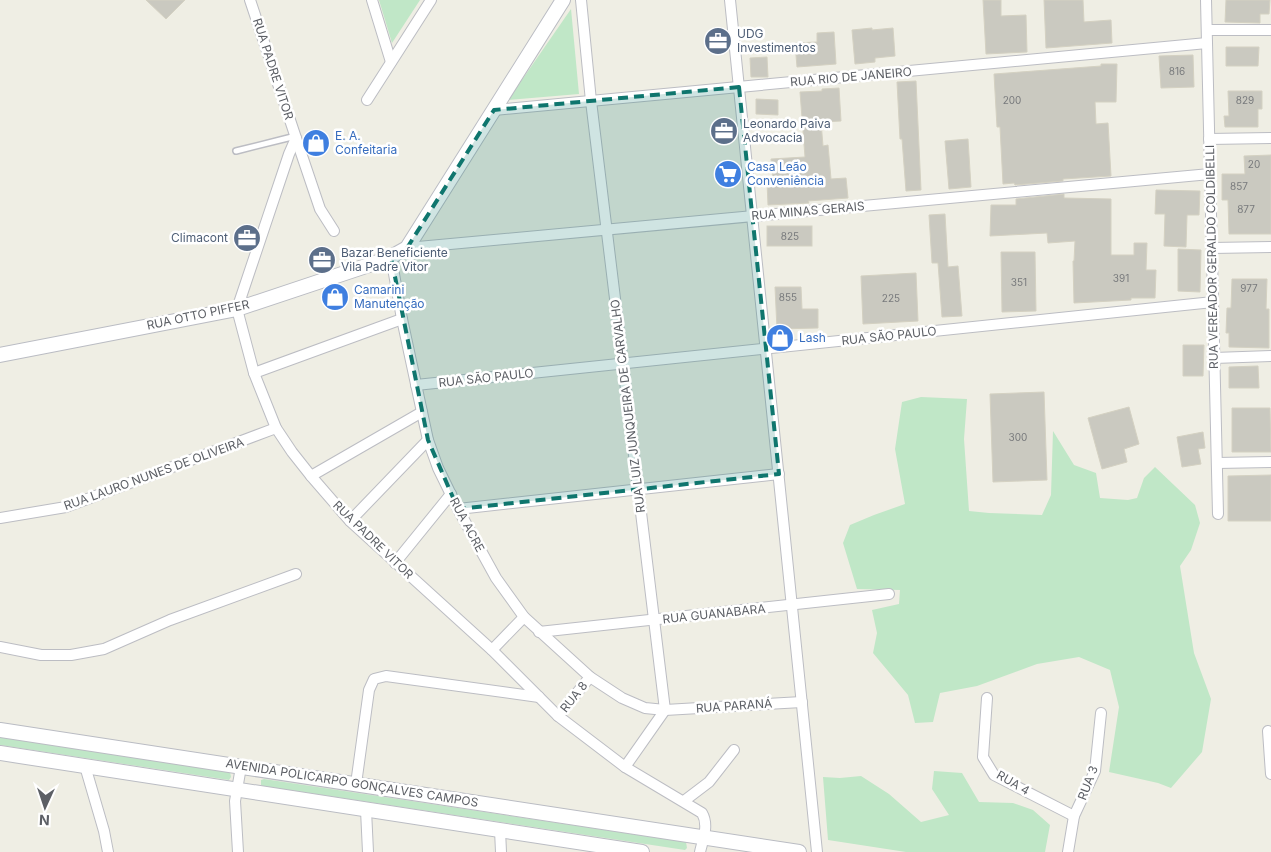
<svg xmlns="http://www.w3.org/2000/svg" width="1271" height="852" viewBox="0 0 1271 852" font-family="Inter,sans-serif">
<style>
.green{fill:#c0e7c7}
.building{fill:#cac9c0;stroke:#d4d1c2}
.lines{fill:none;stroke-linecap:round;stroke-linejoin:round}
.lane-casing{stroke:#bcbdc3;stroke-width:8}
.street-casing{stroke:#bcbdc3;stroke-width:12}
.secondary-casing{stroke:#babcc3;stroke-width:16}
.lane{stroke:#fff;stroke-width:5}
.street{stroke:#fff;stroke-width:10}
.secondary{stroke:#fff;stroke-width:14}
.marked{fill:#0f766e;fill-opacity:0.2;stroke:#0f766e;stroke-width:4;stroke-dasharray:10 6;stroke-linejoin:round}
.labels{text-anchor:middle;stroke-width:5;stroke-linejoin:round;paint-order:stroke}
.number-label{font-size:10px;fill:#787a7c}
.service-label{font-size:12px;fill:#4e5e75;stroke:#fff;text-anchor:start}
.street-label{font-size:12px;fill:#5c5f65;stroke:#fff}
.shop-label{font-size:12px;fill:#366cbe;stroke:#fff;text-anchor:start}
</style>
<rect width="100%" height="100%" fill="#efeee4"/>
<!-- green -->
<g class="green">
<polygon points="379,0 420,0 392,43"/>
<polygon points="571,9 579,94 508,100"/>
<polygon points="921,397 967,399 964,439 969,511 989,513 1042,515 1051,495 1053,431 1074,465 1096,473 1100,498 1128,500 1137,498 1144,478 1155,467 1195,505 1200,523 1191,550 1180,566 1194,653 1211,699 1202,752 1171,788 1158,783 1109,772 1119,707 1110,670 1079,657 1037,664 977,686 940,693 933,722 915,723 908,695 873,653 877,633 872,610 899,604 900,590 857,589 843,543 850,525 874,515 905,504 895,449 902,402"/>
<polygon points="0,736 230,772 231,777 229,780 0,745"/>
<polygon points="934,771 962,773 979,802 1013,803 1033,810 1050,825 1045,852 906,852 828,840 823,777 840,778 861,776 889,794 921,822 949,815 932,789"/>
<polygon points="264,779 686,842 687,848 685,850 263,786 261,785 261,780"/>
</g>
<!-- building -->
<g class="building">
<polygon points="146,0 185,0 166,19"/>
<polygon points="983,0 1001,0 1001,16 1026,15 1027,52 986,54"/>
<polygon points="1044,0 1083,0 1084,22 1111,20 1112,43 1046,48"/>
<polygon points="1226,0 1270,0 1269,14 1260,14 1260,23 1225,22"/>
<polygon points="872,28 872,30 893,28 895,56 875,58 875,62 855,64 852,30"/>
<polygon points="834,32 836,64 797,67 795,43 817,42 817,33"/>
<polygon points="1226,47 1259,47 1258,66 1226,66"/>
<polygon points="1193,55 1194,87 1161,88 1159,56"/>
<polygon points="767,57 768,77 751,77 750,58"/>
<polygon points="1101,64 1117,64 1116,102 1095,102 1096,124 1108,123 1111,176 1063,179 1063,181 1015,185 1014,183 1003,184 1000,127 997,127 994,74 1101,66"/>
<polygon points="916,81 921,190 906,191 902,139 900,139 897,82"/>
<polygon points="839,88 841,121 821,122 823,146 828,145 831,179 846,178 848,198 808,201 809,203 768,205 767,182 773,182 771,159 805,157 800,92 822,91 822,89"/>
<polygon points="1228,91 1262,91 1262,109 1258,109 1258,127 1225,127 1224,116 1229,116"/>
<polygon points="756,99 778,100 778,115 756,114"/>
<polygon points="968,139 971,187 949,189 945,141"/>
<polygon points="1271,155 1271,234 1229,234 1228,200 1222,200 1222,174 1245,174 1244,156"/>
<polygon points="1156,190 1200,191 1199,215 1187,215 1186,247 1164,246 1165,214 1155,214"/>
<polygon points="1064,194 1064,198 1111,199 1111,255 1134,255 1134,243 1147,243 1146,270 1156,270 1155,298 1131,298 1131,300 1074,303 1073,261 1074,261 1075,241 1048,243 1047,233 990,236 991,205 1016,205 1016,199"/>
<polygon points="945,214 948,267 958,266 962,316 942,317 938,263 932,263 929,215"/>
<rect x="767" y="226" width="45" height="20"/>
<polygon points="1178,249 1201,250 1200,292 1178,291"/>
<polygon points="1001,252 1035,252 1036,311 1002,312"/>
<polygon points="916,273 918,321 863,324 861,276"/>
<polygon points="1232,279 1267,279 1266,309 1269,309 1269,348 1229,347 1229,333 1226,333 1227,308 1231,308"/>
<polygon points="775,287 801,287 802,309 818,309 818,328 777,329"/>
<polygon points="1183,345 1204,345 1203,376 1183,376"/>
<polygon points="1258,366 1259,388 1229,388 1229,367"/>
<polygon points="1044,392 1047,480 993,482 990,394"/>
<polygon points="1129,407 1139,444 1124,449 1127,462 1102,469 1088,418"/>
<polygon points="1232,408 1270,408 1271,452 1232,452"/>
<polygon points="1203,432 1205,448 1198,449 1201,464 1182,467 1177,437"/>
<polygon points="1271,475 1271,521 1228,521 1228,476"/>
</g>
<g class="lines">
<!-- lane casing -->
<g class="lane-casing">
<polyline id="lane" points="236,151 296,136"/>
</g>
<!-- street casing -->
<g class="street-casing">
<g id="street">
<path d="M 250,0 L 296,138 L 289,154 L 237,309 L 254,373 L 276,428 L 292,452 L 311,476 L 350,521 L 492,650 L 558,716 L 625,767 L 702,813 C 709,825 703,839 700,852"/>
<polyline points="372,0 391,62"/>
<polyline points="581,0 591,101 665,710"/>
<polyline points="730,0 817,852"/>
<polyline points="1206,0 1218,514"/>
<polyline points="1207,30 1271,30"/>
<polyline points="367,100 431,0"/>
<polyline points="494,110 1207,43"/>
<polyline points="296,138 320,209 334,231"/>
<polyline points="1209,139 1271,138"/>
<polyline points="407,248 1210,174"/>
<polyline points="1212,248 1271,247"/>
<polyline points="391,257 402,319 428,440 438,468 458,509 496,578 524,617 590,677 622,698 645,708 665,710 802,702"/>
<polyline points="1214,358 1271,356"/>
<polyline points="254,373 402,319"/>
<polyline points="416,385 1213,302"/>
<polyline points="1217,463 1271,462"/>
<polyline points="311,476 422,412"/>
<polyline points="458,509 779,474"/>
<polyline points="0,518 66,507 276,428"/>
<polyline points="350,521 428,440"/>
<polyline points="395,563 451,494"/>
<polyline points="539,632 889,594"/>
<polyline points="0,647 41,655 71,655 104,649 170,620 296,574"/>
<polyline points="492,650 524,617"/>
<polyline points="987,698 983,757 994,775 1074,816"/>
<polyline points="558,716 590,677"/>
<polyline points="1268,731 1271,774"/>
<polyline points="85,766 104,831 108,852"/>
<polyline points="625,767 665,710"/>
<polyline points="356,784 369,690 374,679 386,676 539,697"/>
<polyline points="684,801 709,782 734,750"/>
<polyline points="366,810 368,852"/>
<polyline points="500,830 501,852"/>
<polyline points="238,852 235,801 241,767"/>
<polyline points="1068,852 1074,816 1095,771 1101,713"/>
</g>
</g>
<!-- secondary casing -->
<g class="secondary-casing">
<g id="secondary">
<polyline points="0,355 237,309 378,262 391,257 407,248 563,0"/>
<polyline points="0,730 799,852"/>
<polyline points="0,753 642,852"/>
</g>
</g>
<!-- lane -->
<use href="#lane" class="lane"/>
<!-- street -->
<use href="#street" class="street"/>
<!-- secondary -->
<use href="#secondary" class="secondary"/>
</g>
<!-- marked area -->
<path class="marked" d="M 739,87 L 779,474 L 458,509 L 428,440 L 391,257 L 407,248 L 494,110 Z"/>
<!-- icons -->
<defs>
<g id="office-disc" transform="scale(1.4375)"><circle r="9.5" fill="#5c6f8a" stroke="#fff"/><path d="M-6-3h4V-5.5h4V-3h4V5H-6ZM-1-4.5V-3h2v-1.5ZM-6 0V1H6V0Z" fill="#fff"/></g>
<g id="shop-disc" transform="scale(1.4375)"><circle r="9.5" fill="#3f7fe0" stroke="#fff"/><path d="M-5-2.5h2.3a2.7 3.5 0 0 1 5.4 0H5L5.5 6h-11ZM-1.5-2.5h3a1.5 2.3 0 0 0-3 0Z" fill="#fff"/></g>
<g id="supermarket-disc" transform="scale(1.4375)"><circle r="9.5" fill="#3f7fe0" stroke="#fff"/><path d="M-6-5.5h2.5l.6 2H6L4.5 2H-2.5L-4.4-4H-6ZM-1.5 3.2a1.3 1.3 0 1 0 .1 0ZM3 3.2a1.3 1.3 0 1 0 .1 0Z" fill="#fff"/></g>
</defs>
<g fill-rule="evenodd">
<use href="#office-disc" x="718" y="41"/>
<use href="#office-disc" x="724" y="131"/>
<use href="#shop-disc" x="316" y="143"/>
<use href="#supermarket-disc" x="728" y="174"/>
<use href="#office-disc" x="247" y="238"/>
<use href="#office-disc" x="322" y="260"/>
<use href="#shop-disc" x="335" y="297"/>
<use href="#shop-disc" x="780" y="338"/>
</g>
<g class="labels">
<!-- number labels -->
<g class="number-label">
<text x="1177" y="75">816</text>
<text x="1012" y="104">200</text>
<text x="1245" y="104">829</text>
<text x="1254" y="168">20</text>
<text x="1239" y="190">857</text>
<text x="1246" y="213">877</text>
<text x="790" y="240">825</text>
<text x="1121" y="282">391</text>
<text x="1019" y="286">351</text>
<text x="1249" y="292">977</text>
<text x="788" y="301">855</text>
<text x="891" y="302">225</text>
<text x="1018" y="441">300</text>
</g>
<!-- service labels -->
<g class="service-label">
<text x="737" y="38">UDG<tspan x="737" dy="14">Investimentos</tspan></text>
<text x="743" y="128">Leonardo Paiva<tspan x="743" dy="14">Advocacia</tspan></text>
<text x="228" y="242" text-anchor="end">Climacont</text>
<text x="341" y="257">Bazar Beneficiente<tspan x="341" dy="14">Vila Padre Vitor</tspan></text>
</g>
<!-- street labels -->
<g class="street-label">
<text transform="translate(273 69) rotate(72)" y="4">RUA PADRE VITOR</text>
<text transform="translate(851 77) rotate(-5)" y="4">RUA RIO DE JANEIRO</text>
<text transform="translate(808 211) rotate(-5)" y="4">RUA MINAS GERAIS</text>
<text transform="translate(1212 257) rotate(-91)" y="4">RUA VEREADOR GERALDO COLDIBELLI</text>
<text transform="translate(198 315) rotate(-12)" y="4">RUA OTTO PIFFER</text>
<text transform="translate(889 336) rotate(-6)" y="4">RUA SÃO PAULO</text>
<text transform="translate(486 378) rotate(-6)" y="4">RUA SÃO PAULO</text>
<text transform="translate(628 406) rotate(-97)" y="4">RUA LUIZ JUNQUEIRA DE CARVALHO</text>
<text transform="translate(154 474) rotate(-20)" y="4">RUA LAURO NUNES DE OLIVEIRA</text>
<text transform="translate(467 525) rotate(62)" y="4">RUA ACRE</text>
<text transform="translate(373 540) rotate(44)" y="4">RUA PADRE VITOR</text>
<text transform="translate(714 614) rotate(-6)" y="4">RUA GUANABARA</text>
<text transform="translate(574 697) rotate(-51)" y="4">RUA 8</text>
<text transform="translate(734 706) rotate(-4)" y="4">RUA PARANÁ</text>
<text transform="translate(352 783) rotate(9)" y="4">AVENIDA POLICARPO GONÇALVES CAMPOS</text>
<text transform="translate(1013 783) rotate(30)" y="4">RUA 4</text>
<text transform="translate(1088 783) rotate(-69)" y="4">RUA 3</text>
</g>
<!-- shop labels -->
<g class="shop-label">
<text x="335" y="140">E. A.<tspan x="335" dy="14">Confeitaria</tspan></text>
<text x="747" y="171">Casa Leão<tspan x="747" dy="14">Conveniência</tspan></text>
<text x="354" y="294">Camarini<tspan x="354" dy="14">Manutenção</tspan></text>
<text x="799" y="342">Lash</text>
</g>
</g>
<!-- north arrow -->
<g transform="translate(45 807) rotate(183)" stroke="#ffffff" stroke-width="4" paint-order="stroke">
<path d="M0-4L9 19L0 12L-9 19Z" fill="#5c5f65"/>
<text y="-8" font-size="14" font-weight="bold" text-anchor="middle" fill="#5c5f65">N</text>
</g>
</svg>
